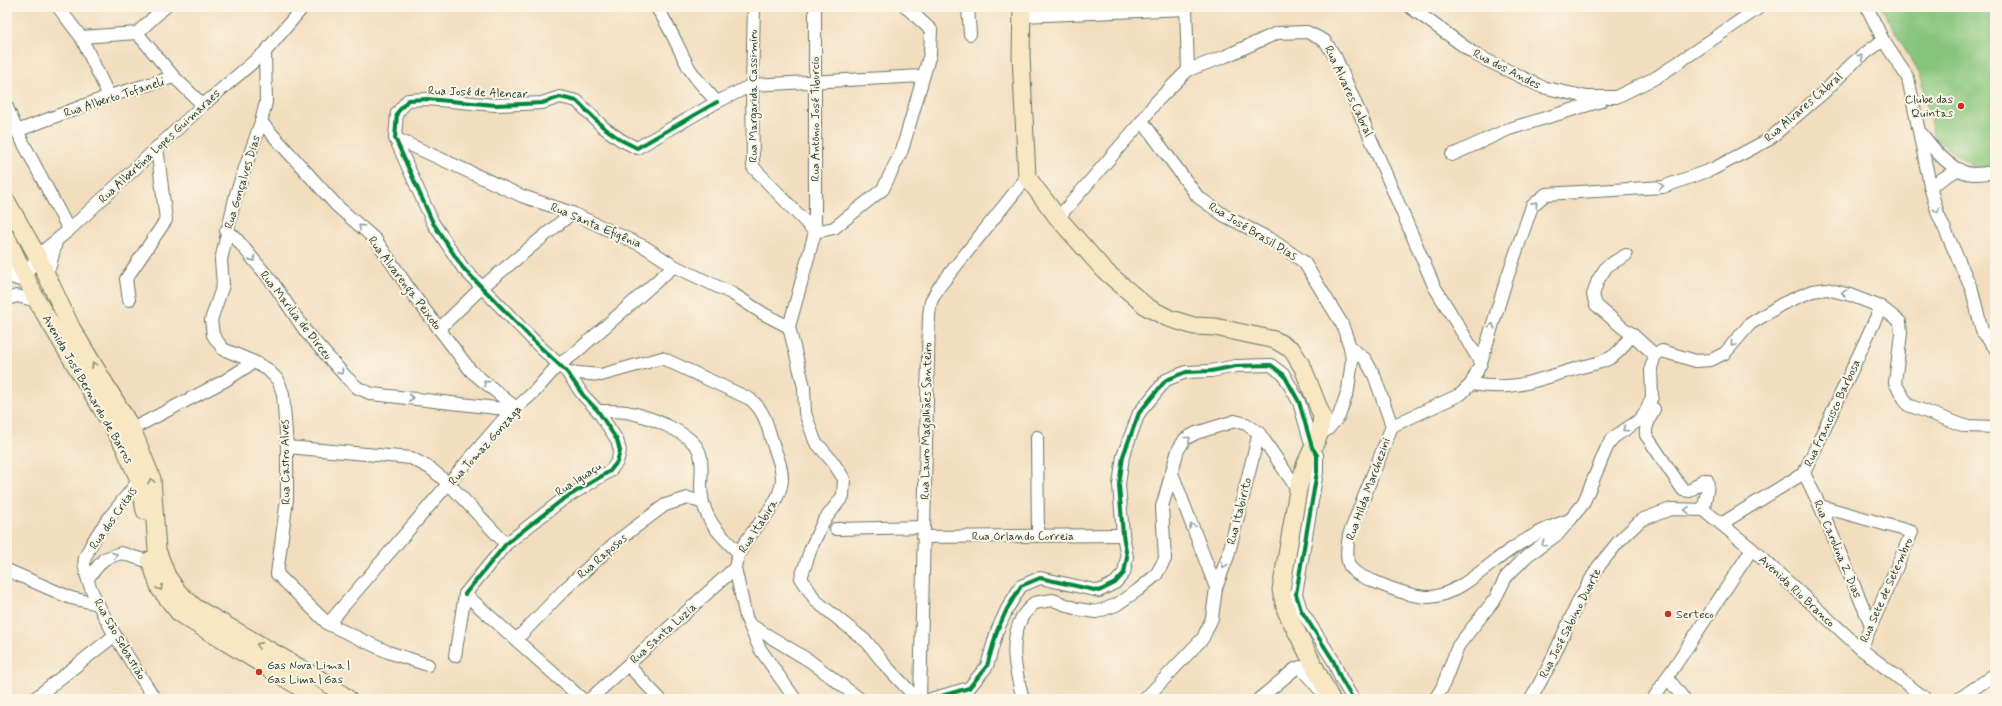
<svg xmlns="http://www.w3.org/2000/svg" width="2002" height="706" viewBox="0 0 2002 706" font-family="Mynerve,sans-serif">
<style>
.pitch{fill:#86c57c;stroke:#528158}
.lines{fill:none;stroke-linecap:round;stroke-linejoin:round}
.street-casing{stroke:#697565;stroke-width:14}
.secondary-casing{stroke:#697565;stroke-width:19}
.street{stroke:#fff;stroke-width:12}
.secondary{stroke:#f7e8c3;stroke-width:17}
.cycleway-casing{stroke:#fcf5e5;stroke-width:6}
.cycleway{stroke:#00873e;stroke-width:4}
.oneway{stroke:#8f9e9a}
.oneway2{stroke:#8b927c}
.poi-dot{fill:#c8321e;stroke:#fcf5e5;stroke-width:1.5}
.labels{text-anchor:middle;stroke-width:4;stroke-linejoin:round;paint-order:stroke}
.street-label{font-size:12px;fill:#1f3d34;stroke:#fcf5e5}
.poi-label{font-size:12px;fill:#1f3d34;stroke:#fcf5e5;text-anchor:start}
</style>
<rect width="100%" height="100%" fill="#fcf5e5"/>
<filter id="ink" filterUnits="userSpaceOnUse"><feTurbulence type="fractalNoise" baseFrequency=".025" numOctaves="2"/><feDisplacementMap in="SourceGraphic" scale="8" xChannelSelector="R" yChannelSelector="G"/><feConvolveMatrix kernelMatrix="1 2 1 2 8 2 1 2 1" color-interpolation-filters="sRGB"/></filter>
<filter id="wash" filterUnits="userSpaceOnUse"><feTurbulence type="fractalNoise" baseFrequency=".012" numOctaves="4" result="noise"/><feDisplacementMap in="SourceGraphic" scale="16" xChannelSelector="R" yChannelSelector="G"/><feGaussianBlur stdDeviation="0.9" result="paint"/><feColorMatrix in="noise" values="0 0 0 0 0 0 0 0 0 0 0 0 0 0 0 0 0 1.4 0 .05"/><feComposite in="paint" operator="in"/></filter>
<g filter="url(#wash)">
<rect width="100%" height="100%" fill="#f2debf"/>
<!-- pitch -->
<polygon class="pitch" points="1881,7 1995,7 1995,166 1974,167 1934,138 1920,75"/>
</g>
<g filter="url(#ink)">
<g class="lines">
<!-- street casing -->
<g class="street-casing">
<g id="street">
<polyline points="58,7 81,37 109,96"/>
<path d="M 656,7 C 670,26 678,48 689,68 C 697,81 707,91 717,102 L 752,85 L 922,76"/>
<polyline points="754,7 752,85 753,167 815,232"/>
<polyline points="815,7 815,232 789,327 804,387 805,413 815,441 833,462 844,479 843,496 823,522 811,548 801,578 816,601 867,642 885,665 917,699"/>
<polyline points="968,7 970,34"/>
<polyline points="1186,7 1188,70"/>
<polyline points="1410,7 1476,55 1542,87 1587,97 1616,97 1657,77 1760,7"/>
<polyline points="1867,7 1883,40 1908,78 1931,190 1938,214 1972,290 1982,331 1995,348"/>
<polyline points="1022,16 1186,9"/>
<polyline points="137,33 174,77"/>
<polyline points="81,37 137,33 165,7"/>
<polyline points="265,52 266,102 261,122 236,194 221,260 223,285 211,320 213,335 223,349 254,362 267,369 278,380 283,394 287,447 287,499 277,574 328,624 388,652 428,665"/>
<polyline points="7,107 17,131 69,230"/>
<polyline points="1142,121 1198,197 1225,216 1272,240 1304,262 1342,324 1350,347 1352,360 1348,390 1339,416 1328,429 1319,435"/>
<polyline points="261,122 337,206 376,240 412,293 471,371 516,408"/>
<polyline points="17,131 109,96 174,77 203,105"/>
<path d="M 1922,134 C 1933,149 1953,173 1973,174 C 1980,174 1988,173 1995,172"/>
<polyline points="395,138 522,196 572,213 645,247 674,266 733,294 764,314 789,327"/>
<polyline points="1452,155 1509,129 1601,101"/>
<polyline points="1930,186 1959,169"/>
<polyline points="1058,218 1142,121 1155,103 1188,70 1226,56 1277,33 1307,32 1325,41 1336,58 1434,286 1481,363"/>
<polyline points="226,231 234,236 273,283 306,332 346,377 358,388 372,394 514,410"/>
<polyline points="815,232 834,228 883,189 902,150 930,54 931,30 906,7"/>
<polyline points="1626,255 1607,266 1598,280 1593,295 1596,305 1623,328 1632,334 1655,355"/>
<polyline points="50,266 56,242"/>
<polyline points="7,270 14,278 30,283"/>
<polyline points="25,274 42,252 69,230 203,105 265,52 303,7"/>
<polyline points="7,299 17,296 37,301"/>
<polyline points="129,300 126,279 166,220 157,147"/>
<polyline points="439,329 481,288 572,213"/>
<polyline points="1350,347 1365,359 1374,375 1392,426 1461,394 1471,384 1481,363 1505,284 1532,206 1546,194 1663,187 1713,169 1768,140 1822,94 1854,62 1883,40"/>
<path d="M 567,372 L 601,375 L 662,358 L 750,399 C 764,410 767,424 772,441 C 776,454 785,472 781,486 C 774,517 739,536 735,568 L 746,617 L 749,624 L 810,661 L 860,699"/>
<path d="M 1471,384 C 1516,391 1533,381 1575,369 C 1586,365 1600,364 1610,358 C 1620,353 1626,342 1632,334"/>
<path d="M 1654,409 C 1650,418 1645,425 1646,435 L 1683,490 L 1690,491 L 1703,480 L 1707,480 C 1710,488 1704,499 1704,510"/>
<path d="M 598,411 C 607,411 617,411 626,412 C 645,415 695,433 700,454 C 703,464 701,477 701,487 C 702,518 718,533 739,553"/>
<path d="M 1392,426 L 1349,535 C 1345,563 1345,571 1373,581 C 1389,588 1411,597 1429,597 C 1458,596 1489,563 1513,548 C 1532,535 1548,527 1570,520"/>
<polyline points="132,429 226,380 254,362"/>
<polyline points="1037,437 1038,536"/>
<polyline points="287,447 411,458 430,468 449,484 506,544"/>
<polyline points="1804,473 1820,506 1871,625"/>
<path d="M 139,480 C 121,504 96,530 85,558 C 77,582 140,676 155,699"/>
<polyline points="1820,506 1912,532 1861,649"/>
<polyline points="1721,524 1804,473 1881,307"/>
<polyline points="836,529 924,527"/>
<polyline points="923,537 1123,535"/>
<polyline points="7,570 71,598 98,604"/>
<polyline points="88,578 104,559 121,553 150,562"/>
<polyline points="1216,588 1228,556 1259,433"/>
<polyline points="465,594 506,544 562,500 610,471 617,462 620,451 617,440 598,411 583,395 567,372 539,346 463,268 433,223 395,138 397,113 408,100 427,99 495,105 522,104 542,103 560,97 577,101 603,127 621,140 637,148 717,102"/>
<polyline points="465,594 582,699"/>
<polyline points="328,624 502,421 535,391 558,365 574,354 674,266"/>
<polyline points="749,624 760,649 795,699"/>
<polyline points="516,640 564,590 617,541 665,505 688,498 701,502"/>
<polyline points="455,656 465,594"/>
<polyline points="628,665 660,699"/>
<polyline points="1667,677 1684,699"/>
<polyline points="34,699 115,635"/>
<polyline points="590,699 735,568"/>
<polyline points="920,699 929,316 931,301 939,287 1027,177"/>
<polyline points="931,699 969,688 987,666 997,631 1007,609 1021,586 1040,578 1099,591 1115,583 1124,573 1127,557 1123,535 1119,485 1123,456 1139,413 1166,380 1186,372 1211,371 1236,366 1271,365 1284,375 1299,402 1312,447 1317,455 1317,472 1296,594 1301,610 1333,660 1341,679 1353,699"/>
<path d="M 1023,699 C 1016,672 1008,644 1022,617 C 1025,612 1031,607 1034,603 L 1053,600 L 1077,609 L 1096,612 L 1116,605 L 1138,590 L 1156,575 L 1165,559 L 1162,507 L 1178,450 L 1185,439 L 1196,433 L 1235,421 L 1246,424 L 1259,433 L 1298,490"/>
<polyline points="1145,699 1203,638 1212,618 1216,588 1172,473"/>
<polyline points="1259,699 1295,669 1300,667 1320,690"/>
<polyline points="1435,699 1442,688 1458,646 1495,599 1506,577 1528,555 1558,534 1570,520 1583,504 1607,447 1614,437 1638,421 1646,411 1652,397 1651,368 1655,355 1662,351 1696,361 1711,360 1725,353 1750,324 1782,304 1812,291 1827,289 1850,295 1881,307 1900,322 1901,333 1895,383 1908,405 1965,426 1995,427"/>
<polyline points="1531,699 1550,664 1579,600 1598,567 1619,541 1641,520 1671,509 1704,510 1752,549 1861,649 1926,699"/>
<polyline points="1653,699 1752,549"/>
<polyline points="1959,699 1995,674"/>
</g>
</g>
<!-- secondary casing -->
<g class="secondary-casing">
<g id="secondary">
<polyline points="1022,7 1021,56 1027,177 1058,218 1105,271 1147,307 1168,318 1194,326 1215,327 1275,340 1292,350 1303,368 1322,416 1319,435 1305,465 1298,490 1281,590 1286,611 1331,699"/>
<polyline points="7,202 38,257 72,329 132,429 152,479 157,550 167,576 178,592 196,608 330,685 348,699"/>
<polyline points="7,238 37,301 123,444 139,480 145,511"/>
<polyline points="150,560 160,589 180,614 319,699"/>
</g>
</g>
<!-- street -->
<use href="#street" class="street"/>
<!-- secondary -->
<use href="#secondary" class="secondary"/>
<!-- cycleway casing -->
<g class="cycleway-casing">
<g id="cycleway">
<polyline points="465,594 506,544 562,500 610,471 617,462 620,451 617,440 598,411 583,395 567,372 539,346 463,268 433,223 395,138 397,113 408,100 427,99 495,105 522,104 542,103 560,97 577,101 603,127 621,140 637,148 717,102"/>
<polyline points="931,699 969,688 987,666 997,631 1007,609 1021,586 1040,578 1099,591 1115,583 1124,573 1127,557 1123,535 1119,485 1123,456 1139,413 1166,380 1186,372 1211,371 1236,366 1271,365 1284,375 1299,402 1312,447 1317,455 1317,472 1296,594 1301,610 1333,660 1341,679 1353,699"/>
</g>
</g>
<!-- cycleway -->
<use href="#cycleway" class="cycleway"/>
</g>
<!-- one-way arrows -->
<defs><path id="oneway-chevron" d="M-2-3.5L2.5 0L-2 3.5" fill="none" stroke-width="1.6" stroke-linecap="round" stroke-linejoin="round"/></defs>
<g class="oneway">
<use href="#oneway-chevron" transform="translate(1861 57) rotate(-37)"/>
<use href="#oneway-chevron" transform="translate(1661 186) rotate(-9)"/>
<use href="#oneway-chevron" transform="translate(1535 204) rotate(-48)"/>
<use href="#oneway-chevron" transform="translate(1937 210) rotate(72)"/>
<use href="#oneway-chevron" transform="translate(361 227) rotate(-138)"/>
<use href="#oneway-chevron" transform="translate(253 259) rotate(51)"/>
<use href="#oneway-chevron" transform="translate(1844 293) rotate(-165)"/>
<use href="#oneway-chevron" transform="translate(1492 326) rotate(-73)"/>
<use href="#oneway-chevron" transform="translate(1733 344) rotate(130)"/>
<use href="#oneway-chevron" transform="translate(341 372) rotate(49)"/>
<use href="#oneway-chevron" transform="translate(486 383) rotate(-140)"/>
<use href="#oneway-chevron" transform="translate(411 398) rotate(6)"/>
<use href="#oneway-chevron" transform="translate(1625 429) rotate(146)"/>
<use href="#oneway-chevron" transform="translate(1188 439) rotate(-39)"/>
<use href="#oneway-chevron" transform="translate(1687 510) rotate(-178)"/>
<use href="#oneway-chevron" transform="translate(1192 526) rotate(-111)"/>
<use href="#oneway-chevron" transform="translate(1544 544) rotate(145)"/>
<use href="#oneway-chevron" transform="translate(115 555) rotate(-20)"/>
<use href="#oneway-chevron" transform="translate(1224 565) rotate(111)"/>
</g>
<g class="oneway2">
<use href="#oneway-chevron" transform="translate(94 365) rotate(-121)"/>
<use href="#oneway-chevron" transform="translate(151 481) rotate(-102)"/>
<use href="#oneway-chevron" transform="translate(160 588) rotate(61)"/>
<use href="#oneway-chevron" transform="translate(259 645) rotate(-151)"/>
</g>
</g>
<!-- markers -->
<g class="poi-dot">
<circle cx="1961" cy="106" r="4"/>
<circle cx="1668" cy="614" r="4"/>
<circle cx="259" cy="672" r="4"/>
</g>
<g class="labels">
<!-- street labels -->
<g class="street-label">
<text transform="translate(1507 69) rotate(27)" y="4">Rua dos Andes</text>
<text transform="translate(1349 91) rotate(65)" y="4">Rua Alvares Cabral</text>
<text transform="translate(478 92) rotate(2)" y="4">Rua José de Alencar</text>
<text transform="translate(753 96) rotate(-90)" y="4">Rua Margarida Cassimiro</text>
<text transform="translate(114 97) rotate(-18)" y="4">Rua Alberto Tofaneli</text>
<text transform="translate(1803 107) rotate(-41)" y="4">Rua Alvares Cabral</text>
<text transform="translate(815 119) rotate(-90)" y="4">Rua Antônio José Tiburcio</text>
<text transform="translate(159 146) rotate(-43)" y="4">Rua Albertina Lopes Guimaraes</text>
<text transform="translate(242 182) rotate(-73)" y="4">Rua Gonçalves Dias</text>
<text transform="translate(596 225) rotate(23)" y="4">Rua Santa Efigênia</text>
<text transform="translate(1253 231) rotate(31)" y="4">Rua José Brasil Dias</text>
<text transform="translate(405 283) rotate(53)" y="4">Rua Alvarenga Peixoto</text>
<text transform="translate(296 315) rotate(52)" y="4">Rua Marilia de Dirceu</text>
<text transform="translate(88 389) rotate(60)" y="4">Avenida José Bernardo de Barros</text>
<text transform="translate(1832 413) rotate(-65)" y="4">Rua Francisco Barbosa</text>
<text transform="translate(926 421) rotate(-89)" y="4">Rua Lauro Magalhães Santeiro</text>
<text transform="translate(485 445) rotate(-48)" y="4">Rua Tomaz Gonzaga</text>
<text transform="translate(285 462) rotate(-91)" y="4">Rua Castro Alves</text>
<text transform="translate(578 479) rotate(-33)" y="4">Rua Iguaçu</text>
<text transform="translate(1368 489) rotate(-70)" y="4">Rua Hilda Marchezini</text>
<text transform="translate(1239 511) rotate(-76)" y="4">Rua Itabirito</text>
<text transform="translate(113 518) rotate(-55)" y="4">Rua dos Critais</text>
<text transform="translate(758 526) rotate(-57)" y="4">Rua Itabira</text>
<text x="1023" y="540">Rua Orlando Correia</text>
<text transform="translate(1838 549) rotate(67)" y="4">Rua Carolina Z. Dias</text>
<text transform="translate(602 556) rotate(-41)" y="4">Rua Raposos</text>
<text transform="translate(1886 590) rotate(-66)" y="4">Rua Sete de Setembro</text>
<text transform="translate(1797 591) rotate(43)" y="4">Avenida Rio Branco</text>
<text transform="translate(1570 623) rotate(-63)" y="4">Rua José Sabino Duarte</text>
<text transform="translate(663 633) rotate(-42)" y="4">Rua Santa Luzia</text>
<text transform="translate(120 639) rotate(60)" y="4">Rua São Sebastião</text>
</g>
<!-- poi labels -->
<g class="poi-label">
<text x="1953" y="103" text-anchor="end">Clube das<tspan x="1953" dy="14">Quintas</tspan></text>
<text x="1676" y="618">Serteco</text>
<text x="267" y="669">Gas Nova Lima |<tspan x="267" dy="14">Gas Lima | Gas</tspan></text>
</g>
</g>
<!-- margin -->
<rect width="2002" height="706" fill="none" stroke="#fcf5e5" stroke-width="24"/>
</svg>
